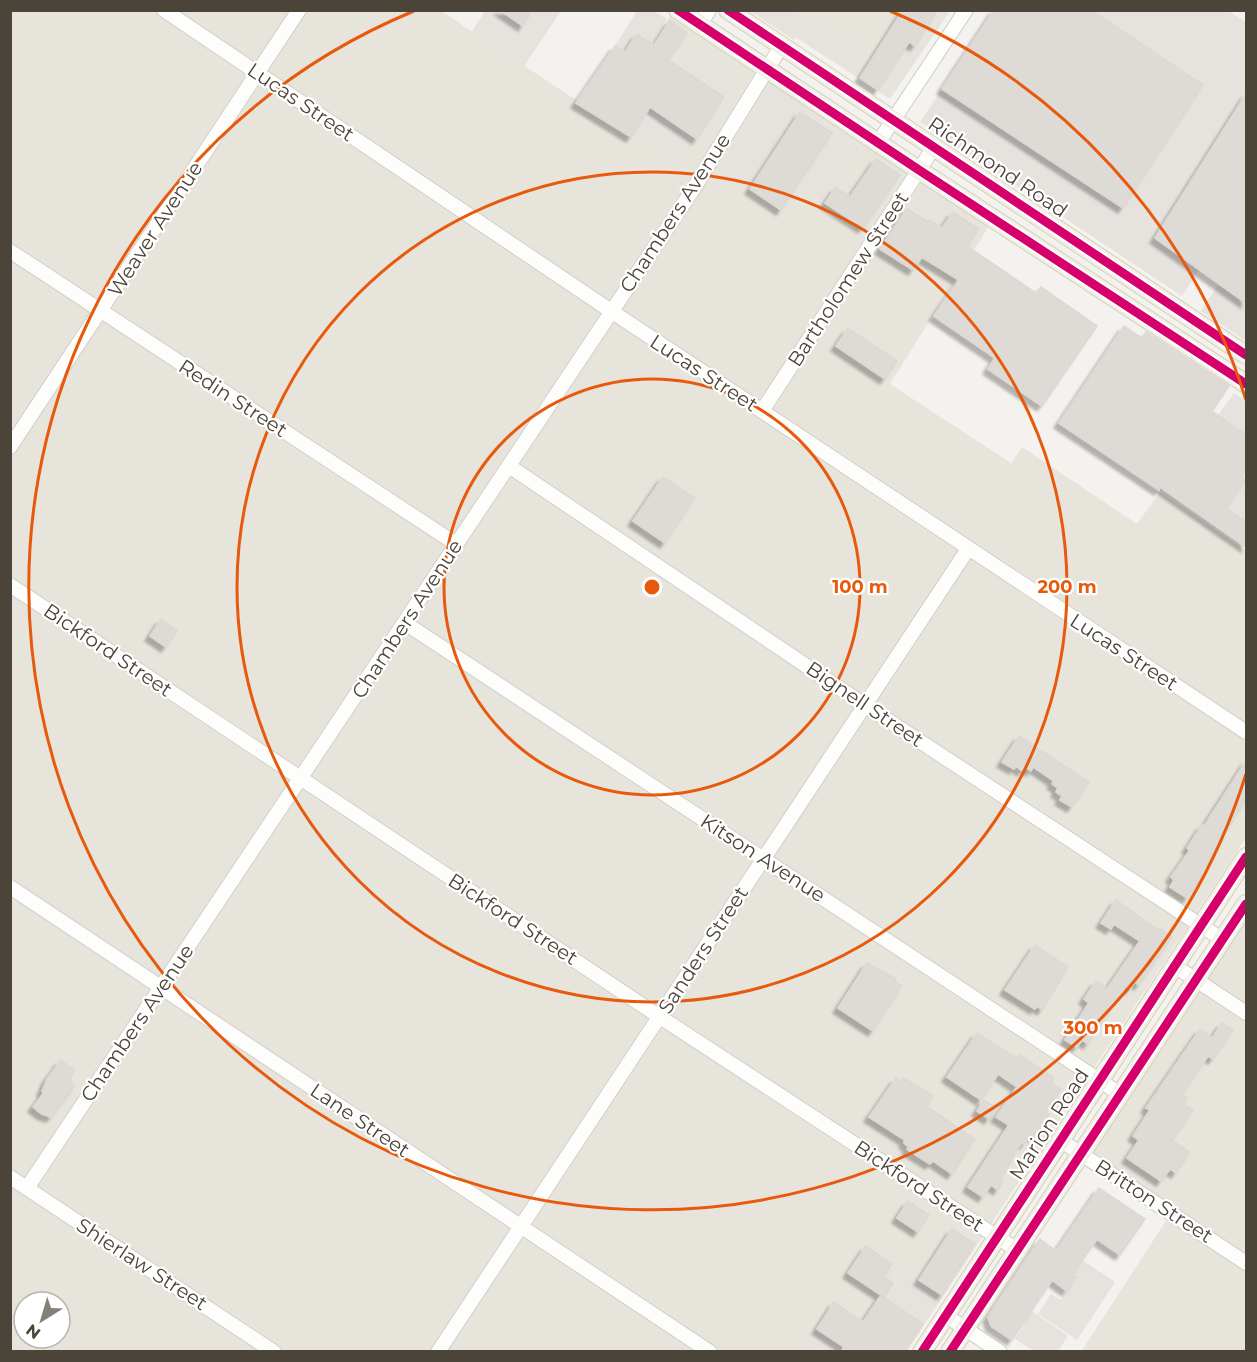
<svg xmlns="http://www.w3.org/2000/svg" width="1257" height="1362" viewBox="0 0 1257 1362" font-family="Montserrat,sans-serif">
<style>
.residential{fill:#e7e4dc;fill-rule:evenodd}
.parking{fill:#e6e3df}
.building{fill:#dedbd6;stroke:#dcd9d4;stroke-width:1.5;filter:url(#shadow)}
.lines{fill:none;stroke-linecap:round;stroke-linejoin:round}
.minor-casing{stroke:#d2d0cb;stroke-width:16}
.major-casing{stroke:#d6cebb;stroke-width:20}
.minor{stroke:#fdfdfc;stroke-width:14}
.major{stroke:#f2efe6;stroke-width:18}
.cycleway-casing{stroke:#fff;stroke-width:13}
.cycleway{stroke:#d6006c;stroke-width:9}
.ring{fill:none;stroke:#e8590c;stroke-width:3}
.labels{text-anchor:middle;stroke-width:4.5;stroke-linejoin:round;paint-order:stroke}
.street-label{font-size:20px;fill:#4b4439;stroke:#fff}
.centre{fill:#e8590c;stroke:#fff;stroke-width:3}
.ring-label{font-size:18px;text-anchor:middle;font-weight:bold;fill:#e8590c;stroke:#fff;stroke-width:4.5;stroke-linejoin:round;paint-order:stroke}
</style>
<defs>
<filter id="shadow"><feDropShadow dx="-5" dy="5" stdDeviation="1.5" flood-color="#0004"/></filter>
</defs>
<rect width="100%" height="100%" fill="#f4f2ee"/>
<!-- residential -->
<g class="residential">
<path d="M 10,11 L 441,11 L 605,119 L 670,16 L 989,226 L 890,384 L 1011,463 L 1022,447 L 1137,524 L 1160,492 L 1246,551 L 1246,838 L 907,1351 L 11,1351 ZM 24,1302 L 60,1302 L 60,1338 L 24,1338 Z"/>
<polygon points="756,11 950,11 890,99"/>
<polygon points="1246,908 1246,1351 1081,1352 1171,1213 1082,1153"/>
</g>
<!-- parking -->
<g class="parking">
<polygon points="485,11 500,11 522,25 532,11 561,11 524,66 472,31"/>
<polygon points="637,11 654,11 667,19 651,43 625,52 615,46"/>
<polygon points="750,11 793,11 806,21 794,40"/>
<polygon points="1091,11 1228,11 1246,22 1246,94 1155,238 1200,268 1182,296 920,122 942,89 1123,208 1202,85"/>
<polygon points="813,15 866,51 852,72 798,38"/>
<polygon points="693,43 739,74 724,97 677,67"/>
<polygon points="909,43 921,50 895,88 884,82"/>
<polygon points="778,91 804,107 750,189 720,170 765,94"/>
<polygon points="650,108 697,139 681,163 634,132"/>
<polygon points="832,133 859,151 825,203 797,185"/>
<polygon points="923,186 953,206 940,225 910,206"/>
<polygon points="1218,285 1246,303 1246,341 1201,311"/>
<polygon points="1234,393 1246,401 1246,435 1218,415"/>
<polygon points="1246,469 1246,522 1226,508 1245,481 1240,477"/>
<polygon points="1073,1254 1115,1282 1077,1340 1038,1314 1051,1294 1061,1300 1076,1278 1064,1269"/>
<polygon points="905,1273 941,1297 924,1323 888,1299"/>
<polygon points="1032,1311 1068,1336 1058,1351 1034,1351 1015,1339"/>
<polygon points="814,1327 844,1347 841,1351 798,1352"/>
</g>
<!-- building -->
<g class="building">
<polygon points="500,10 532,10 523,26"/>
<polygon points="903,10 938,10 915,46 909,42 878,90 860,78"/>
<polygon points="994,10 1091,10 1203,85 1123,208 942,89"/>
<polygon points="670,20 687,33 668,60 724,97 697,139 650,107 631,137 576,103 615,46 625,52 637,34 654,45"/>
<polygon points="1246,94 1246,303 1155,238"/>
<polygon points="800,112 832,133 781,210 750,189"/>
<polygon points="876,159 900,175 863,228 825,203 836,187 850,197"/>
<polygon points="907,208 928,222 930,220 942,228 953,212 979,229 967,246 1036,293 1041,287 1097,326 1042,406 988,369 995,358 934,316 959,280 922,257 913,270 880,249"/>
<polygon points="1124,326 1142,338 1146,332 1229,386 1212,411 1246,435 1246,469 1240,477 1245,481 1226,508 1246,522 1246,547 1160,487 1159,490 1059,423"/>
<polygon points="848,328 897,361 885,379 836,346"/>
<polygon points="663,477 695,498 665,543 633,521"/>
<polygon points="161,619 177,631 166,647 150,636"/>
<polygon points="1019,736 1089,782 1072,807 1060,800 1062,796 1056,792 1058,788 1052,784 1054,781 1033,767 1031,771 1025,767 1022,771 1016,766 1014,769 1002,762"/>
<polygon points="1246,761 1246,800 1222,838 1224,839 1200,874 1203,876 1187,898 1170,887 1174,880 1171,877 1190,850 1187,848 1202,825 1204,826"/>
<polygon points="1116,900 1160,931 1161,929 1172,937 1139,985 1135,982 1130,989 1126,986 1088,1044 1082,1040 1077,1047 1065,1040 1089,1003 1084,999 1096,981 1107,989 1140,941 1114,924 1111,929 1101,923"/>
<polygon points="1035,945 1068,967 1042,1010 1037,1006 1035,1009 1005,990"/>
<polygon points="867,963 896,979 894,981 902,986 873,1031 838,1008"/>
<polygon points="1222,1023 1233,1030 1213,1059 1208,1056 1182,1095 1187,1098 1184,1104 1193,1110 1172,1140 1190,1152 1176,1173 1170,1169 1161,1181 1127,1158 1139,1140 1133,1136 1150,1110 1146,1108 1200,1029 1212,1038"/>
<polygon points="977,1033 1017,1059 1020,1055 1054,1078 1051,1083 1061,1089 1045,1112 1049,1114 1034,1137 1031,1134 1024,1144 1022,1142 1009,1161 1011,1162 1000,1179 1003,1181 998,1190 991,1185 983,1197 968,1187 1009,1125 996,1117 1017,1087 998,1074 981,1100 947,1077"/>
<polygon points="61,1060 75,1071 68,1080 75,1086 51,1117 42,1114 33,1107 43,1094 42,1091 47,1079"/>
<polygon points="896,1078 902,1082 904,1078 933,1096 926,1106 975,1139 952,1174 933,1161 930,1164 911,1152 907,1149 909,1147 904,1143 905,1140 869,1117"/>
<polygon points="984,1100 996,1108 989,1119 977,1111"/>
<polygon points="1099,1188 1145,1219 1120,1255 1097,1239 1072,1275 1076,1277 1067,1291 1052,1280 1012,1340 991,1326 988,1317 1040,1239 1056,1251"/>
<polygon points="908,1201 929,1215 918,1232 897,1218"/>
<polygon points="952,1229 975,1244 942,1295 919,1280"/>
<polygon points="866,1246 892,1264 884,1276 893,1283 884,1297 848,1273"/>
<polygon points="881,1295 923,1324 904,1352 841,1352 844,1347 817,1329 834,1302 863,1322"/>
</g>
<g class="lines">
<!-- minor casing -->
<g class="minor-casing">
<g id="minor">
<polyline points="164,10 611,311 1246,732"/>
<polyline points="700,25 709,10"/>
<polyline points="878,143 966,10"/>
<polyline points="10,251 456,544"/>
<polyline points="762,411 934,147"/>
<polyline points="10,447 299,10"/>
<polyline points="509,466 866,706 1223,940"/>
<polyline points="10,585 660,1017 1017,1250"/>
<polyline points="405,623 1120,1094"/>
<polyline points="10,887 710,1352"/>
<polyline points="1175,966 1246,1013"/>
<polyline points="1060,1140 1246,1263"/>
<polyline points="10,1177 274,1352"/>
<polyline points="27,1188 692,191 782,45"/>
<polyline points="945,1315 1000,1352"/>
<polyline points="438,1352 968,549"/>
</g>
</g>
<!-- major casing -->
<g class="major-casing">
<g id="major">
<polyline points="678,10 919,170 1246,384"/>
<polyline points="728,10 1246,355"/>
<polyline points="922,1352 1246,857"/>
<polyline points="950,1352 1246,904"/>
</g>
</g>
<!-- minor -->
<use href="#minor" class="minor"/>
<!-- major -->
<use href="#major" class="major"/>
<!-- cycleway casing -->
<g class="cycleway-casing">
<g id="cycleway">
<polyline points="678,10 919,170 1246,384"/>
<polyline points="728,10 1246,355"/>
<polyline points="922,1352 1246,857"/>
<polyline points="950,1352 1246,904"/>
</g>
</g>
<!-- cycleway -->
<use href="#cycleway" class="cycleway"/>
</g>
<!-- distance rings -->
<g class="ring">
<circle cx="652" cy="587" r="208"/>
<circle cx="652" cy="587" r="415"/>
<path d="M1246 774A623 623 0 1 1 414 11M890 11A623 623 0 0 1 1246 400"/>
</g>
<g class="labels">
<!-- street labels -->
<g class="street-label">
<text transform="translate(301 102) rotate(34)" y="7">Lucas Street</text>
<text transform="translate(998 167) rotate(34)" y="7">Richmond Road</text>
<text transform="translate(675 213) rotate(-57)" y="7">Chambers Avenue</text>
<text transform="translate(155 229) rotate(-57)" y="7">Weaver Avenue</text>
<text transform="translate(848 279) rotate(-57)" y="7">Bartholomew Street</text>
<text transform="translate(704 373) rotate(33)" y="7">Lucas Street</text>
<text transform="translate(233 398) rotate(33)" y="7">Redin Street</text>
<text transform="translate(407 619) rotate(-57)" y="7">Chambers Avenue</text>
<text transform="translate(108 650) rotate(34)" y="7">Bickford Street</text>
<text transform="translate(1124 652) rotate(33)" y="7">Lucas Street</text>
<text transform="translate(865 704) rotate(34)" y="7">Bignell Street</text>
<text transform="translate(763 858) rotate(33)" y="7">Kitson Avenue</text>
<text transform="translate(513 919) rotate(33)" y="7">Bickford Street</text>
<text transform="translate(703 950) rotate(-57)" y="7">Sanders Street</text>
<text transform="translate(137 1023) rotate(-56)" y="7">Chambers Avenue</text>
<text transform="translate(360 1120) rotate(34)" y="7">Lane Street</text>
<text transform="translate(1049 1124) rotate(-57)" y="7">Marion Road</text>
<text transform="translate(919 1186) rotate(33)" y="7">Bickford Street</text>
<text transform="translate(1154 1201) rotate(33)" y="7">Britton Street</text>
<text transform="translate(142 1264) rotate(33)" y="7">Shierlaw Street</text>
</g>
</g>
<circle cx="652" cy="587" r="9" class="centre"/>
<g class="ring-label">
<text x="860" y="593">100 m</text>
<text x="1067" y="593">200 m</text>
<text x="1093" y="1034">300 m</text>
</g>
<!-- border -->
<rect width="1257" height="1362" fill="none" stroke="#4b4439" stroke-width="24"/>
<!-- north arrow -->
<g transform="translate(42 1320) rotate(217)"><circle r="28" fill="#ffffff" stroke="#b7b4b0" stroke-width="1.5"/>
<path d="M0-4.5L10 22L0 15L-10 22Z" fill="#868178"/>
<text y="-9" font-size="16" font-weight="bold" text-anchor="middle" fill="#4b4439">N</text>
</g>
</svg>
